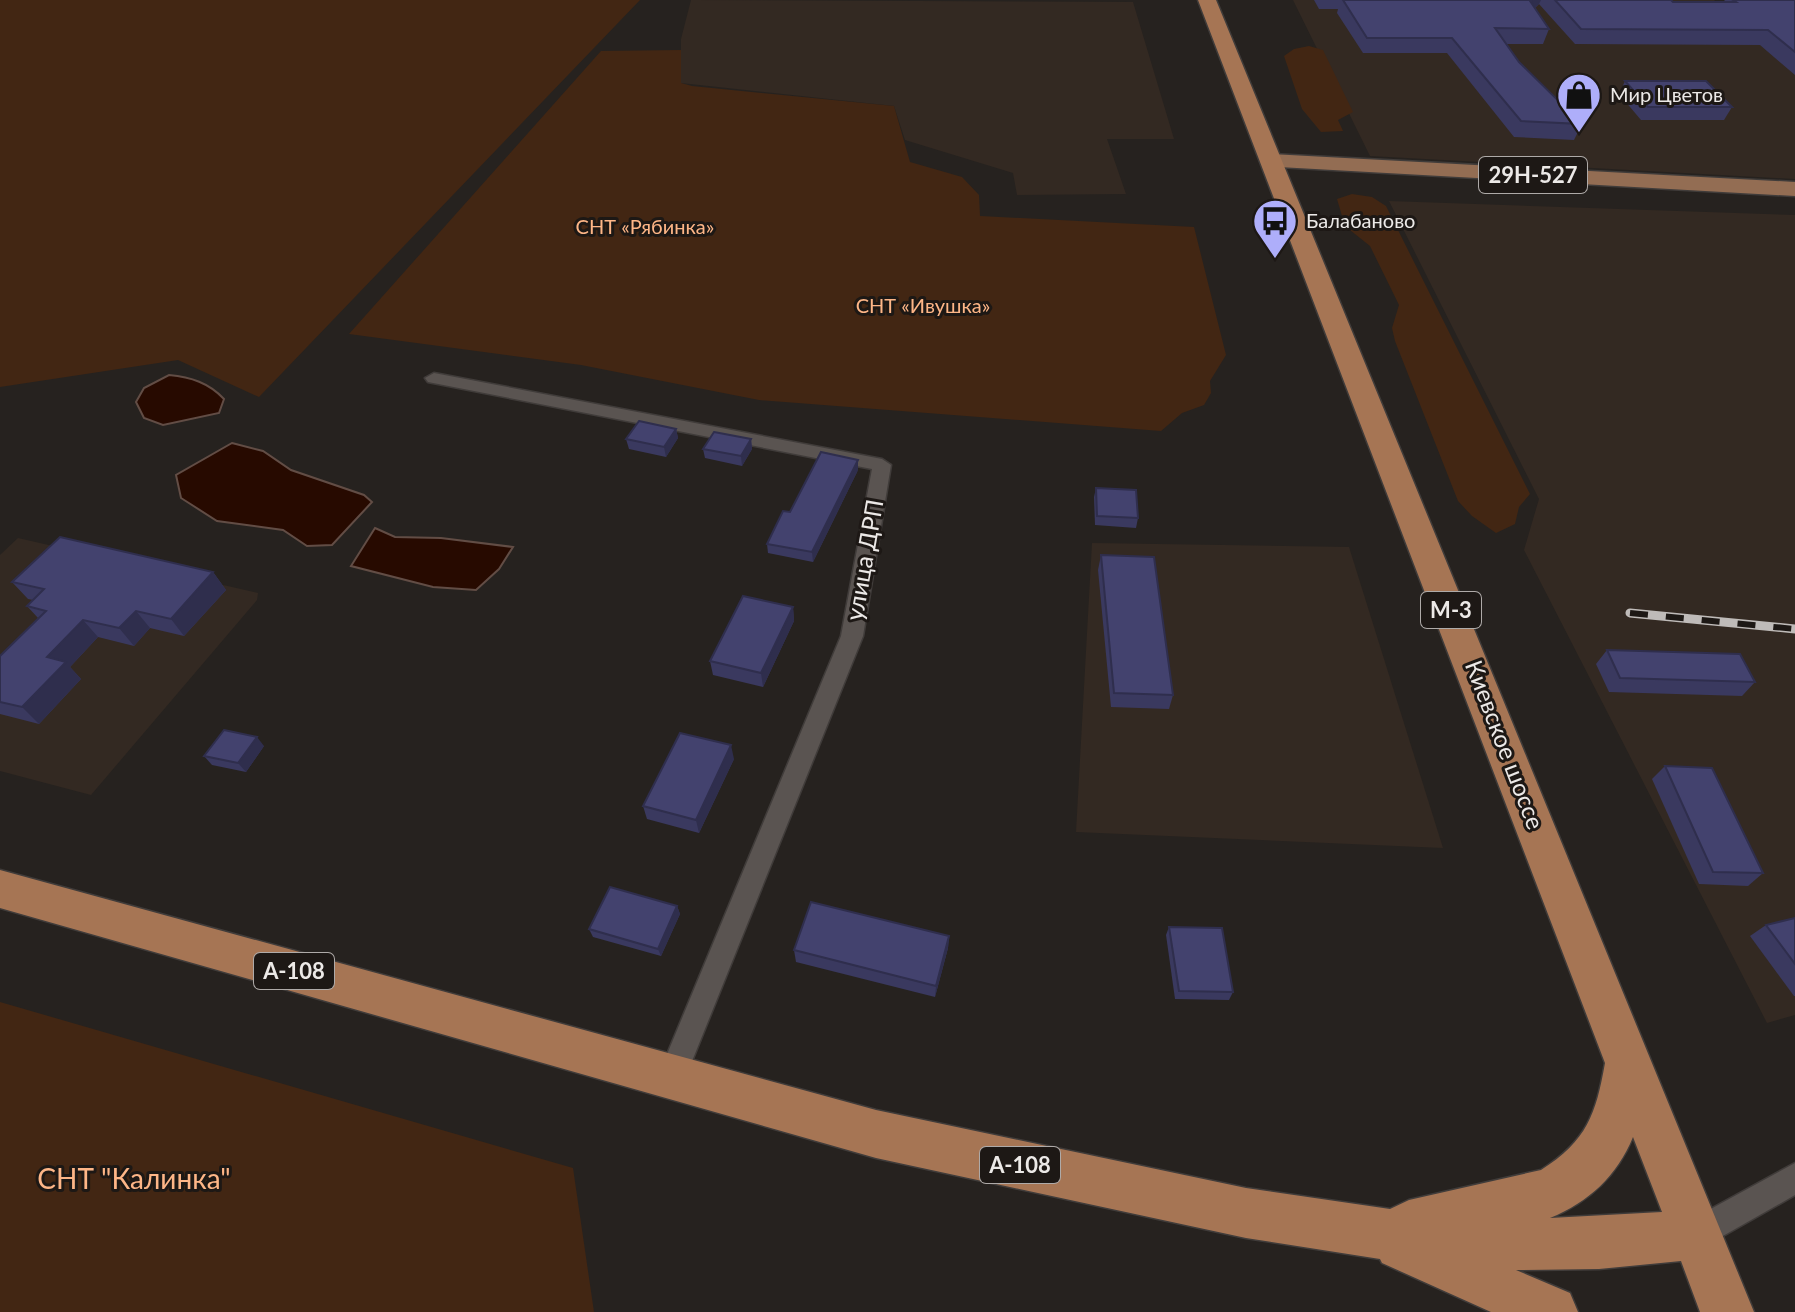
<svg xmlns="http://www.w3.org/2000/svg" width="1795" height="1312" viewBox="0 0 1795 1312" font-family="Lato,sans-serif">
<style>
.built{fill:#332922}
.green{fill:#422613}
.water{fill:#270a00;stroke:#624d45;stroke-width:2}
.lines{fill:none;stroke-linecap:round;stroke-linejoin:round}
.minor-casing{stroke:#403c3a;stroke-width:3}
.primary-casing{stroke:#403c3a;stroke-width:3}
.trunk-casing{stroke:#403c3a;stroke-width:3}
.minor{fill:#5a5451;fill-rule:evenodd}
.primary{fill:#936d53;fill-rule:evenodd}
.trunk{fill:#a67554;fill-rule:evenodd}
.rail-casing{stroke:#bfbbb9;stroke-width:9}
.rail{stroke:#1d1815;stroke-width:6;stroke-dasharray:18;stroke-linecap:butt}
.wall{fill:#3a395f}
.shaded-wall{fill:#2f2e4d}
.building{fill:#43426e;stroke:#2f2e4d;stroke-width:2}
.labels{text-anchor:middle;stroke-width:6;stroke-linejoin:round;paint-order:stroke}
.far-poi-label{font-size:20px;fill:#ece9e7;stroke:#1d1815;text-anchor:start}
.far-park-label{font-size:20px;fill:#feb687;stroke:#1d1815}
.shield{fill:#1d1815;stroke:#aeaaa8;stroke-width:2}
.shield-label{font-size:22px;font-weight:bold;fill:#ece9e7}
.street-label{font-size:24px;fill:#ece9e7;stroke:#1d1815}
.near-park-label{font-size:28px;fill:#feb687;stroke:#1d1815}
</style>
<rect width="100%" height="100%" fill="#26221f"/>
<!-- built -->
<g class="built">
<polygon points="691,0 1133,2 1174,139 1107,139 1126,194 1017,195 1013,173 905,140 894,106 681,83 681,39"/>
<polygon points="1293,0 1714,0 1720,5 1795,12 1795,179 1370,156"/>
<polygon points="1389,201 1795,215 1795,1015 1767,1023 1524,550 1539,499"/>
<polygon points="18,538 258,593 257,600 91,795 0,771 0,555"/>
<polygon points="1092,543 1349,547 1443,848 1076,832"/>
</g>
<!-- green -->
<g class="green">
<polygon points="0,0 640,0 259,397 178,360 0,387"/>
<polygon points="1309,46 1323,50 1353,112 1338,120 1343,131 1321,132 1302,109 1284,56 1294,49"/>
<polygon points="681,50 681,83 692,86 894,106 910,162 962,177 979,195 980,216 1194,227 1226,355 1210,381 1211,393 1204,405 1182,413 1161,431 759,400 581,365 349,334 601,51"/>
<polygon points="1352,194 1372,197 1386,206 1530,494 1519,507 1515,524 1496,533 1472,516 1458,501 1395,341 1392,328 1399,305 1370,246 1345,226 1337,199"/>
<polygon points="0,1002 573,1168 594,1312 0,1312"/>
</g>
<!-- water -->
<g class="water">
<path d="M 169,375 C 191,377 209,383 224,399 L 219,413 L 163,425 L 144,418 L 136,402 L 144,388 Z"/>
<polygon points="232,443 263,451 291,470 364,495 372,502 332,545 307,546 283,530 217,521 181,498 176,475"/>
<polygon points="375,528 395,537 441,538 513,547 499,569 476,590 433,587 351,566"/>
</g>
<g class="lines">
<!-- minor casing -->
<g class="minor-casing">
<g id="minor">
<polygon points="434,373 882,459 891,465 863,636 682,1086 672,1090 662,1086 658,1076 841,636 872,469 428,382 425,378"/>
<polygon points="1795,1163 1795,1195 1707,1245 1696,1250 1685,1245 1680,1234 1685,1223"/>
</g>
</g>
<!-- primary casing -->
<g class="primary-casing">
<polygon id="primary" points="1271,154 1795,182 1795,196 1263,166 1260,161"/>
</g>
<!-- trunk casing -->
<g class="trunk-casing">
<path id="trunk" d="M 1198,0 L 1216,0 L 1754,1312 L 1700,1312 L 1681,1261 L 1599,1269 L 1516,1270 L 1570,1293 L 1578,1312 L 1491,1312 L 1382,1263 L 1380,1259 L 1246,1238 L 876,1158 L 0,908 L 0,870 L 876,1110 L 1246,1188 L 1390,1209 L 1409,1200 L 1541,1170 C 1587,1141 1596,1114 1605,1063 ZM 1633,1137 L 1662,1212 L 1550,1218 C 1589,1202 1617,1176 1633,1137 Z"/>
</g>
<!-- minor -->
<use href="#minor" class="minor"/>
<!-- primary -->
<use href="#primary" class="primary"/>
<!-- trunk -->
<use href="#trunk" class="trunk"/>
<!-- rail casing -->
<g class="rail-casing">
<polyline id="rail" points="1630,613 1795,629"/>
</g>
<!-- rail -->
<use href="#rail" class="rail"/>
</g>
<!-- wall -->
<g class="wall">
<polygon points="1314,0 1671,0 1673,2 1723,2 1725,0 1795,0 1795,75 1760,45 1575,44 1539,4 1535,8 1549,29 1543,44 1506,44 1519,62 1582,124 1574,140 1514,137 1447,53 1363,53 1337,13 1338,9 1319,9"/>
<polygon points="1625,81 1732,107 1724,120 1641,120 1619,94"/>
<polygon points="676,429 678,438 666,457 629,449 626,439"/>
<polygon points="751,439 752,449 742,466 705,458 703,449"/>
<polygon points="858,470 813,562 768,553 767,544 790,512"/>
<polygon points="1096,488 1138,518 1136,528 1095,525 1094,497"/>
<polygon points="1101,555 1173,695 1169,709 1111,707 1098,570"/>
<polygon points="213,572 226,590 184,636 150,628 134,646 98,637 70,667 81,679 39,724 0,714 0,656 38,618 27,606 33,600 28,599 12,582"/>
<polygon points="793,607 794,621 763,687 713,675 710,661"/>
<polygon points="1607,650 1755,682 1742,696 1609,692 1596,664"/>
<polygon points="264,746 246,772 212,765 204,756"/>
<polygon points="734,759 699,833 647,819 643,806"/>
<polygon points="1665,766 1763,873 1748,886 1699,884 1652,779"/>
<polygon points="677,906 680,914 661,956 593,937 589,929"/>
<polygon points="1795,918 1795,996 1794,996 1750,936 1766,925"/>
<polygon points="1169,927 1233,992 1229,1000 1175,999 1166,935"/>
<polygon points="949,936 948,948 935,997 796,962 794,950"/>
</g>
<!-- shaded-wall -->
<g class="shaded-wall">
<polygon points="1532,0 1541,0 1539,4 1525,16"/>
<polygon points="676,429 678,438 666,457 664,447"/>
<polygon points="751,439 752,449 742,466 741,456"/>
<polygon points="858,460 858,470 813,562 812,552"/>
<polygon points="213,572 226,590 184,636 171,619"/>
<polygon points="793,607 794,621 763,687 761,673"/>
<polygon points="136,611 150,628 134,646 119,628"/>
<polygon points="83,620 98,637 70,667 81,679 39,724 22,707 47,657"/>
<polygon points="257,737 264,746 246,772 238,763"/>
<polygon points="731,745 734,759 699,833 696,820"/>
<polygon points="677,906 680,914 661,956 658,949"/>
<polygon points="949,936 948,948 935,997 936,986"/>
</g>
<!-- building -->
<g class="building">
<polygon points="1343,0 1532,0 1530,1 1549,29 1495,28 1519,62 1582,124 1521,121 1452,38 1367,38"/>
<polygon points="1555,0 1671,0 1673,2 1736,2 1733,0 1795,0 1795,52 1768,30 1581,29"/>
<polygon points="1625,81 1706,81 1732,107 1648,107"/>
<polygon points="639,421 676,429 664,447 626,439"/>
<polygon points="714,432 751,439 741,456 703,449"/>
<polygon points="821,452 858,460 812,552 767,544 783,511 790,512"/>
<polygon points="1096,488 1136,490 1138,518 1097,516"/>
<polygon points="60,537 213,572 171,619 136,611 119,628 83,620 47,657 66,662 22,707 0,702 0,656 46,611 27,606 44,589 12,582"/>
<polygon points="1101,555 1154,557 1173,695 1114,693"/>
<polygon points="743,596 793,607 761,673 710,661"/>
<polygon points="1607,650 1740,654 1755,682 1620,678"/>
<polygon points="224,730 257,737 238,763 204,756"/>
<polygon points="680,733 731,745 696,820 643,806"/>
<polygon points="1665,766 1712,768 1763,873 1713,872"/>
<polygon points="610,887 677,906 658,949 589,929"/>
<polygon points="811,902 949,936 936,986 794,950"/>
<polygon points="1795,918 1795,964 1766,925"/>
<polygon points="1169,927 1222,928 1233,992 1179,991"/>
</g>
<!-- icons -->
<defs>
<g id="shop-pin" transform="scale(2.3)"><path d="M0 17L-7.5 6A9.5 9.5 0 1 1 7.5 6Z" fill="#aeaefa" stroke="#1d1815"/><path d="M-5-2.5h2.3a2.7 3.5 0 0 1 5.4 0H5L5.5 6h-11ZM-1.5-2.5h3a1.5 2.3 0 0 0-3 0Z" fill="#111"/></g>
<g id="bus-pin" transform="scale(2.3)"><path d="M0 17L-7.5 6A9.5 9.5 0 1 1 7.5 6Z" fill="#aeaefa" stroke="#1d1815"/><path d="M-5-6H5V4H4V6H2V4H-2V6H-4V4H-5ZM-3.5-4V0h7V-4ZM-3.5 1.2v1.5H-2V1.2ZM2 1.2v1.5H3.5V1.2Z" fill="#111"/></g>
</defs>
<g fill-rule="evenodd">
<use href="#shop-pin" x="1579" y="95"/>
<use href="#bus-pin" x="1275" y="221"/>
</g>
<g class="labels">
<!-- far-poi labels -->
<g class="far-poi-label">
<text x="1610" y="102">Мир Цветов</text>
<text x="1306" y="228">Балабаново</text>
</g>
<!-- far-park labels -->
<g class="far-park-label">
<text x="645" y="234">СНТ «Рябинка»</text>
<text x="923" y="313">СНТ «Ивушка»</text>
</g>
<!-- shield labels -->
<g class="shield">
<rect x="1479" y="157" width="108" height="36" rx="6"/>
<rect x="1421" y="592" width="60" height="36" rx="6"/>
<rect x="254" y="953" width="80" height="36" rx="6"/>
<rect x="980" y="1147" width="80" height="36" rx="6"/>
</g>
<g class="shield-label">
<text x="1533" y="183">29Н-527</text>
<text x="1451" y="618">М-3</text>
<text x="294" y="979">А-108</text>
<text x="1020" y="1173">А-108</text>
</g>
<!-- street labels -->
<g class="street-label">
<text transform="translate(865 560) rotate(-80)" y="8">улица ДРП</text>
<text transform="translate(1504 745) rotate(69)" y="8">Киевское шоссе</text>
</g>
<!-- near-park labels -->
<g class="near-park-label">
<text x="134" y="1189">СНТ "Калинка"</text>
</g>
</g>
</svg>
